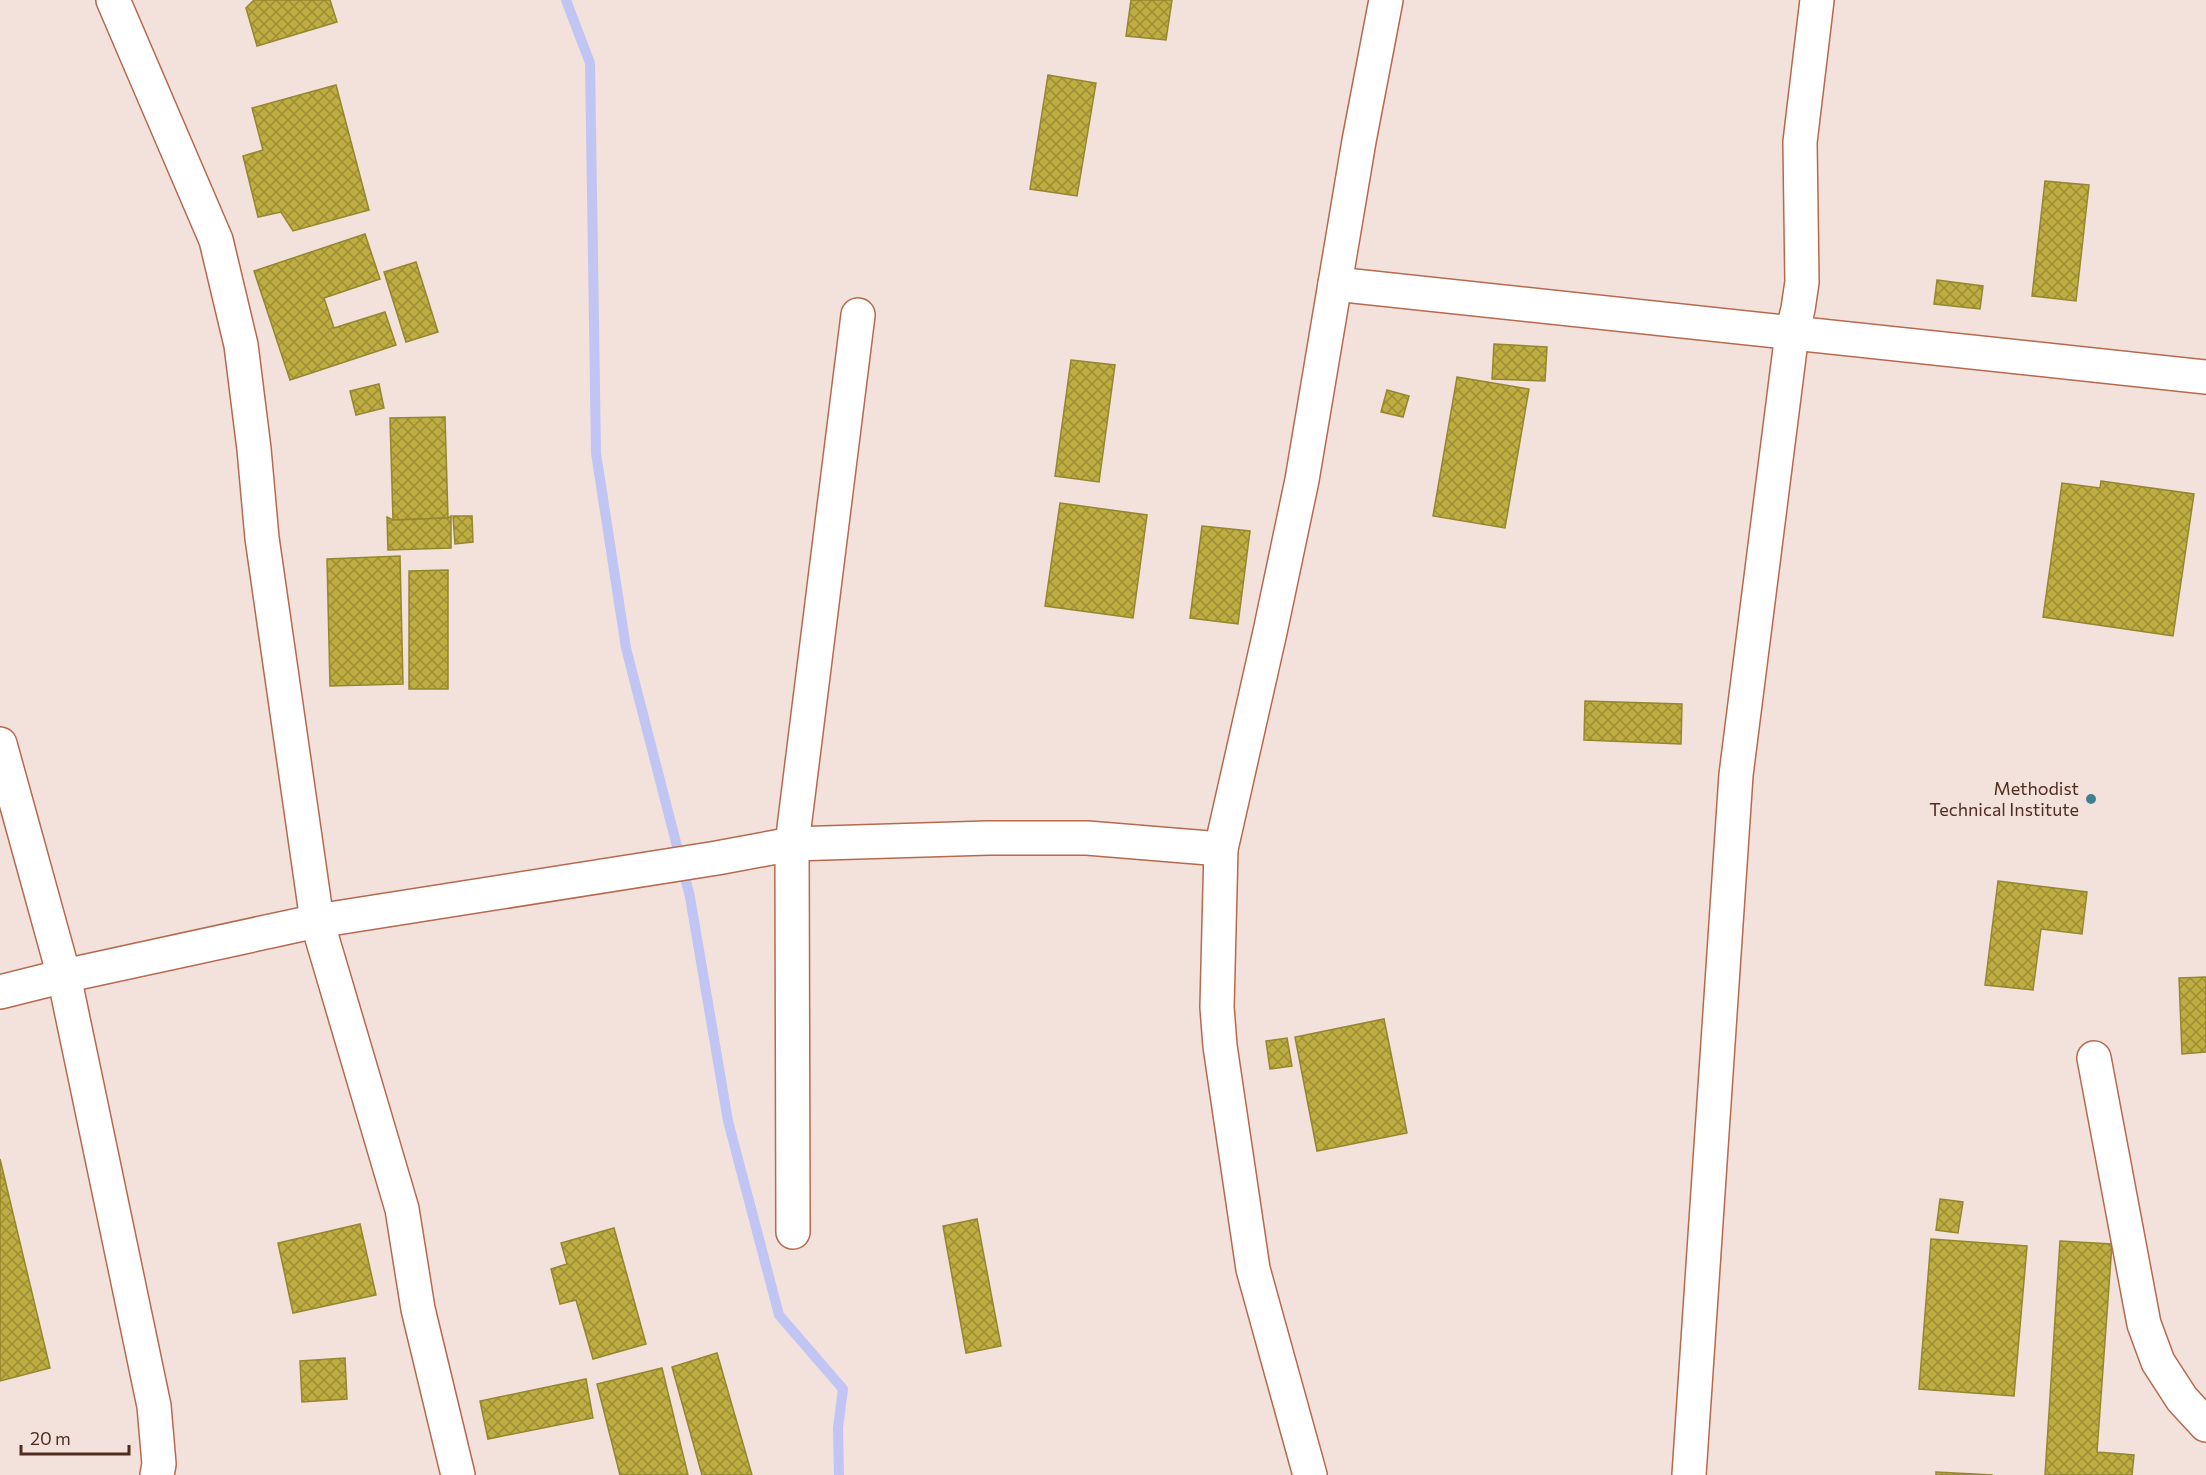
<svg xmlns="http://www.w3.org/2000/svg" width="2206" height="1475" viewBox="0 0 2206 1475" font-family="Commissioner,sans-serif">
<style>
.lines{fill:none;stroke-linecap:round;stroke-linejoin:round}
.stream{stroke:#c1c5f3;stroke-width:10}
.building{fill:url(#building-cross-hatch);stroke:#958730;stroke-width:1.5}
.minor-casing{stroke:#b7694e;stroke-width:36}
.minor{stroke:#fff;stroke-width:33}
.poi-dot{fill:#408093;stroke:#f3e1db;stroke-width:2}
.labels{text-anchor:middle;stroke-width:6;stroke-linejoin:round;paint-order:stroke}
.poi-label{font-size:18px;fill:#4f2d21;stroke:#f3e1db;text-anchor:end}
</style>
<defs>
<pattern id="building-cross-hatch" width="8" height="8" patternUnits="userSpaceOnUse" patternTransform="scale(1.5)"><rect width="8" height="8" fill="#bead40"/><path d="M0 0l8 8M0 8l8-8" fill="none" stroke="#9d8d35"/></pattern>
</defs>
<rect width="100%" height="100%" fill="#f3e1db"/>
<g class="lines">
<!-- stream -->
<polyline class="stream" points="566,0 590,63 596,453 626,648 690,897 728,1121 779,1315 843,1389 838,1428 839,1475"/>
</g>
<!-- building -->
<g class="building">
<polygon points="254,0 330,0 337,22 257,46 246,8"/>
<polygon points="1131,0 1172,0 1166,40 1126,36"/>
<polygon points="1048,75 1096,83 1077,196 1030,189"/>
<polygon points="336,85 369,210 293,231 281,212 258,217 243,156 263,150 252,108"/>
<polygon points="2045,181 2089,185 2076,301 2032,296"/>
<polygon points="365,234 380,279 324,298 334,328 385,312 396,345 290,380 254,271"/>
<polygon points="416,262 438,332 406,342 384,272"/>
<polygon points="1937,280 1983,286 1980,309 1934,304"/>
<polygon points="1494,344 1547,347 1545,381 1492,379"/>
<polygon points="1071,360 1115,365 1099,482 1055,476"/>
<polygon points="1457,377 1529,389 1505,528 1433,516"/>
<polygon points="379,384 384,408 356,415 350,391"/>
<polygon points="1387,390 1409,396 1403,417 1381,412"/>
<polygon points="445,417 448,518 393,520 390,418"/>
<polygon points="2101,481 2194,494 2173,636 2043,617 2062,483 2100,488"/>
<polygon points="1060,503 1147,515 1133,618 1045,606"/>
<polygon points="451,516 451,548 388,550 387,517 393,520 448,518"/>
<polygon points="453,516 472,516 473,542 455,544"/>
<polygon points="1202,526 1250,531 1238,624 1190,618"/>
<polygon points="400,556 403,684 330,686 327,559"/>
<polygon points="448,570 448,689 409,689 409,571"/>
<polygon points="1585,701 1682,704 1681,744 1584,740"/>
<polygon points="1998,881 2087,892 2082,934 2041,929 2033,990 1985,985"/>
<polygon points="2206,977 2206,1052 2182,1054 2179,978"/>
<polygon points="1384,1019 1407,1133 1317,1151 1295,1037"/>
<polygon points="1287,1038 1292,1066 1270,1069 1266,1041"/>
<polygon points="0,1159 50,1368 0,1381"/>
<polygon points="1940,1199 1963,1202 1958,1233 1936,1230"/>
<polygon points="977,1219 1001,1346 966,1353 943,1226"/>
<polygon points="360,1224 376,1295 293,1313 278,1243"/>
<polygon points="614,1228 646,1344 593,1359 576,1300 560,1304 551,1269 567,1264 561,1243"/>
<polygon points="1931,1239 2027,1246 2014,1396 1919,1389"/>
<polygon points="2060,1241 2112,1244 2097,1452 2134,1455 2132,1475 2045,1475"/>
<polygon points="717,1353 752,1475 702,1475 672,1367"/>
<polygon points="345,1358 347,1399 302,1402 300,1361"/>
<polygon points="662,1368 688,1475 620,1475 597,1384"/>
<polygon points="586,1379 593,1418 488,1439 480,1401"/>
<polygon points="1936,1472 1993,1475 1936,1475"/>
</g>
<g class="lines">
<!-- minor casing -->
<g class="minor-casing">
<g id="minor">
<polyline points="113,0 216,240 241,345 254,449 262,538 317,921 402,1209 418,1309 458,1475"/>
<polyline points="1335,284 2206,377"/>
<polyline points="0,744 64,976 154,1406 159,1464 157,1475"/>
<polyline points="0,992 64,976 317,921 717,858 792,844 988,838 1087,838 1221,849"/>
<polyline points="2094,1058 2144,1324 2158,1362 2182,1399 2206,1425"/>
<polyline points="793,1232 792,844 858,315"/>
<polyline points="1310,1475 1253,1269 1220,1046 1217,1007 1221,849 1270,632 1302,480 1359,141 1386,0"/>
<polyline points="1689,1475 1736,775 1792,333 1798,309 1802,282 1800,142 1817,0"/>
</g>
</g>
<!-- minor -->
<use href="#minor" class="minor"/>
</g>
<!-- markers -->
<circle class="poi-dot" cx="2091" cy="799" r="6"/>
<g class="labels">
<!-- poi labels -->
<g class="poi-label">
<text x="2079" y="795">Methodist<tspan x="2079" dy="21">Technical Institute</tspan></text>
</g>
</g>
<!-- scale -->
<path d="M21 1445v9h108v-9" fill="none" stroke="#4f2d21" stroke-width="3"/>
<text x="30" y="1445" font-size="18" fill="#4f2d21" stroke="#f3e1db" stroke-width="4.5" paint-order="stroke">20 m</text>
</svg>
